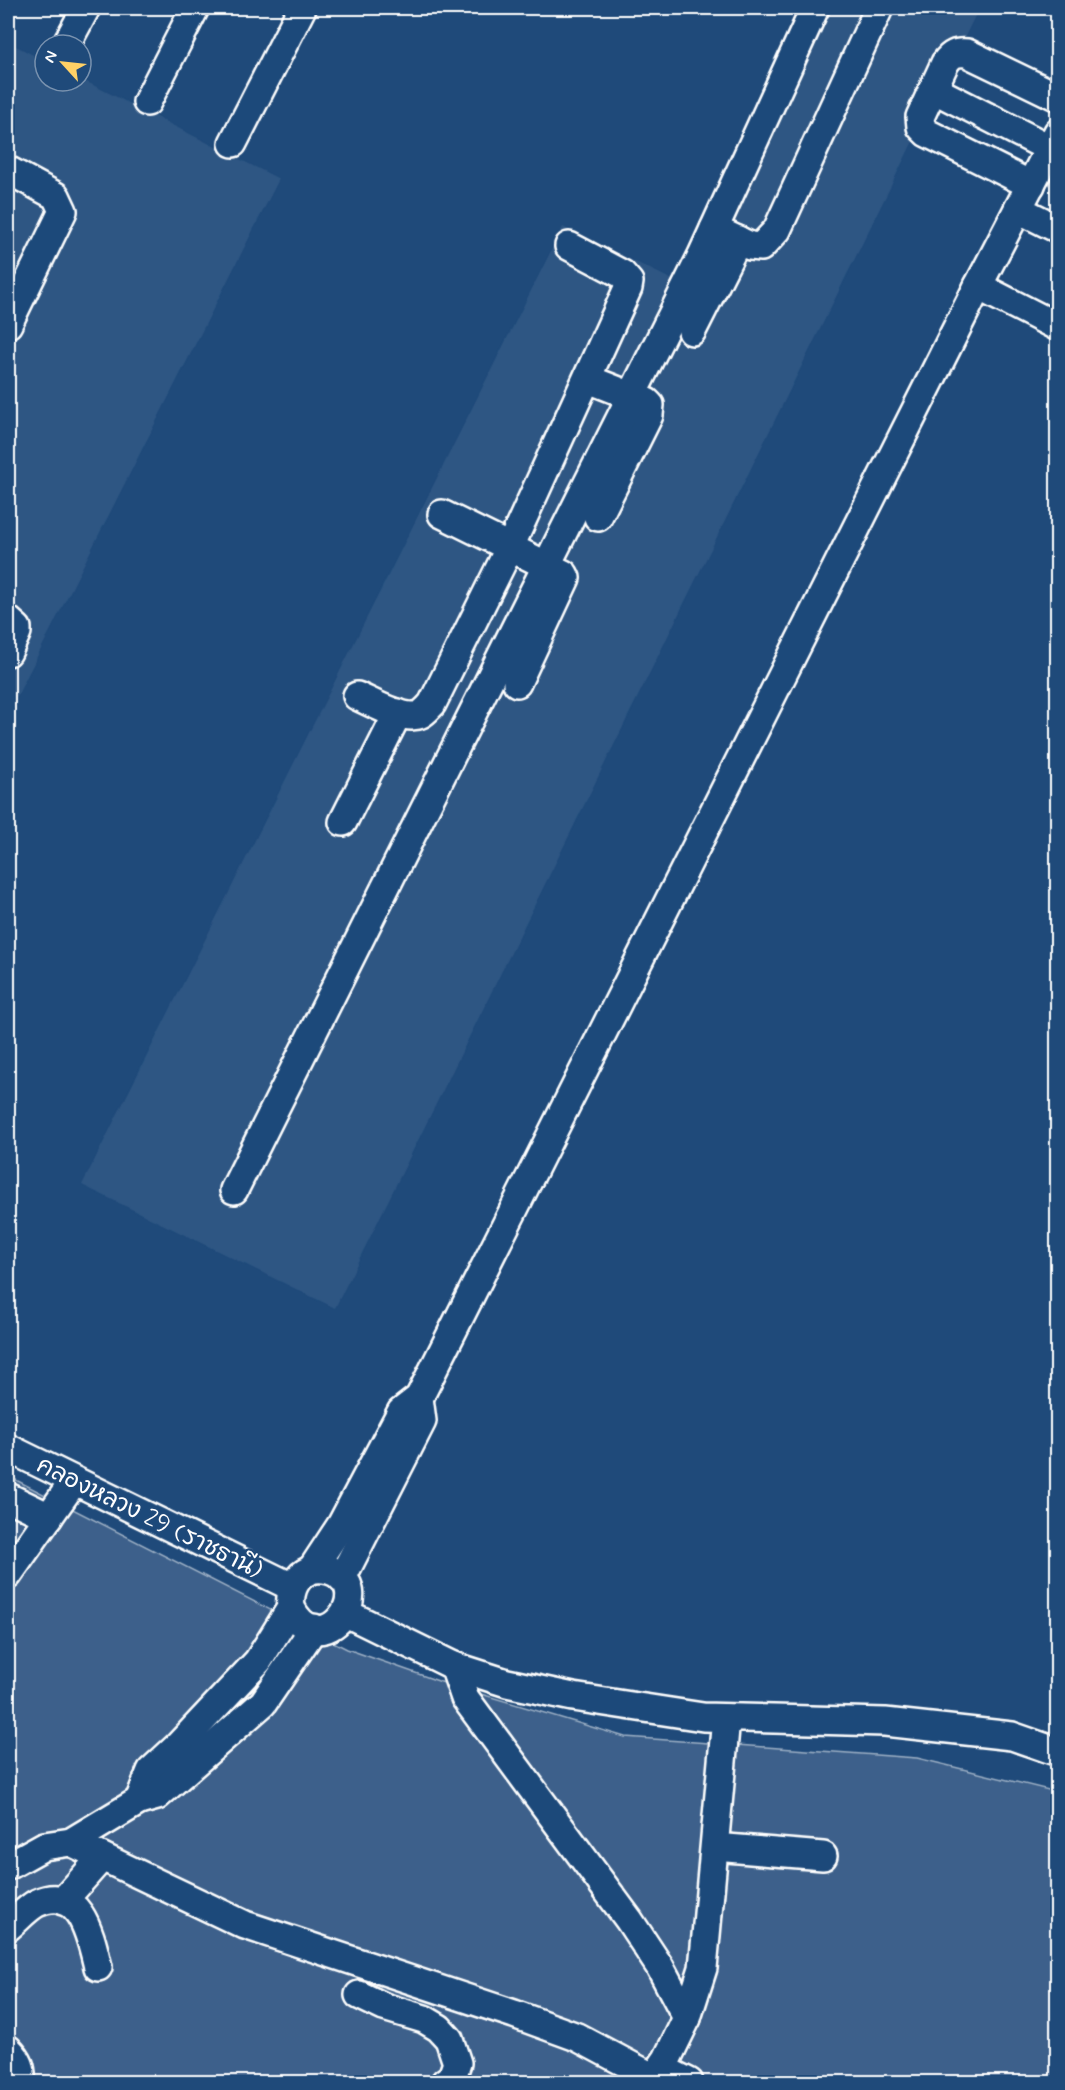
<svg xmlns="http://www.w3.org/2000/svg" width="1065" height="2090" viewBox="0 0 1065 2090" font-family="Mynerve,'Playpen Sans Thai',sans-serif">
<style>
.built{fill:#2e5683}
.green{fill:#3c618b;stroke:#9eb0c5;stroke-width:1.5}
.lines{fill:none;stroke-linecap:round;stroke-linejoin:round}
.minor-casing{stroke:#fff;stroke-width:32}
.minor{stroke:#1f4a7a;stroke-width:27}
.labels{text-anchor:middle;stroke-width:4.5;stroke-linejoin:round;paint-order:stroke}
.street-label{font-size:24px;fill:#fff;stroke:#1f4a7a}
</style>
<rect width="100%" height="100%" fill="#1f4a7a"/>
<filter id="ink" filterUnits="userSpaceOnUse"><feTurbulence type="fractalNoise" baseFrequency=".0167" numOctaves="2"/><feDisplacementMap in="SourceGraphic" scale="12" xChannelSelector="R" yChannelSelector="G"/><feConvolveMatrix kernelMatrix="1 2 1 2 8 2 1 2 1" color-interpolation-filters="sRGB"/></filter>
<g filter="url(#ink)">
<!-- built -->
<g class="built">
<polygon points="816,8 979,8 335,1308 82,1185 563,227 679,283"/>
<polygon points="8,42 45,61 45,81 81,81 81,79 279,179 8,714"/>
</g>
<!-- green -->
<polygon class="green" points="8,1476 347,1649 444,1683 625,1737 917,1758 1057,1792 1057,2082 8,2082"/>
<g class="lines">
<!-- minor casing -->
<g class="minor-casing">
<g id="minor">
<polyline points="66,45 86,8"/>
<polyline points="933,89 1049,148"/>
<polyline points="147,102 195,8"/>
<polyline points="233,143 302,8"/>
<polyline points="8,170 56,196 63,211 8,324"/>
<path d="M 1031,185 L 927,133 L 921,127 L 920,117 L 945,63 C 951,54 956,52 967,53 L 1058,97"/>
<polyline points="1018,209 1058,229"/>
<polyline points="714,229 750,246 761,247 777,230 879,8"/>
<polyline points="978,286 1058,327"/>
<polyline points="692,331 738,240"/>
<polyline points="588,379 647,402 650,405 649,415 598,517"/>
<polyline points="442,514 564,574 566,578 517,683"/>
<polyline points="8,620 17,628 17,632 8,652"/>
<path d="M 357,696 C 373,703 405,722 421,714 C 425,712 429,707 432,704 L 510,547 L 628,288 L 629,282 L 622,274 L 569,246"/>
<polyline points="343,822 398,713"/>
<polyline points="234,1190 702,255 815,8"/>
<polyline points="8,1448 292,1587"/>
<polyline points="8,1497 49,1517"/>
<polyline points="312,1569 341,1525 401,1412 419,1398 978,286 1058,132"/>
<polyline points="8,1575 74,1481"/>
<polyline points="342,1578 422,1421 419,1398"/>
<polyline points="346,1613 454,1666 507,1683 573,1697 703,1717 885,1722 1012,1736 1058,1752"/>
<polyline points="454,1666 465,1698 629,1920 660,1967 687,2018"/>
<path d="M 139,1801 L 151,1771 L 177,1747 L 258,1661 L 291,1608 C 288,1585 303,1563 329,1570 C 381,1586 322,1668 291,1608"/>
<polyline points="71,1842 245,1925 514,2014 577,2037 654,2078"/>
<polyline points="715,1847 823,1856"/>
<polyline points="8,1866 44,1846 71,1842 139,1801 157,1796 263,1703 314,1628"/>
<polyline points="63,1901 102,1857"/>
<path d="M 8,1927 C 17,1920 27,1908 37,1903 C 81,1883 91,1939 98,1967"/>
<polyline points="359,1995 384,2007 424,2019 439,2028 449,2039 457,2063 452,2077 445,2082"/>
<path d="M 8,2049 C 19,2060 22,2067 21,2082"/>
<polyline points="661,2068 689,2082"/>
<polyline points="651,2082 667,2059 687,2018 703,1968 726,1718"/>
</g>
</g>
<!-- minor -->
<use href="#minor" class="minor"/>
</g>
</g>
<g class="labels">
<!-- street labels -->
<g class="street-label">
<text transform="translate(150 1517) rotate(26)" y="8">คลองหลวง 29 (ราชธานี)</text>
</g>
</g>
<!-- margin -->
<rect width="1065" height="2090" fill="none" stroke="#1f4a7a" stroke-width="30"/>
<rect x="15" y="15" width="1035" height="2060" fill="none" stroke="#fff" stroke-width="2" filter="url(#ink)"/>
<!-- north arrow -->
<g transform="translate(63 63) rotate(297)"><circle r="28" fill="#1f4a7a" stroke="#7992af" stroke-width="1.5"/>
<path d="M0-4.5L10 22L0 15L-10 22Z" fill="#ffd166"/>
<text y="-9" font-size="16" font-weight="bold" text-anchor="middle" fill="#ffffff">N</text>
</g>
</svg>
